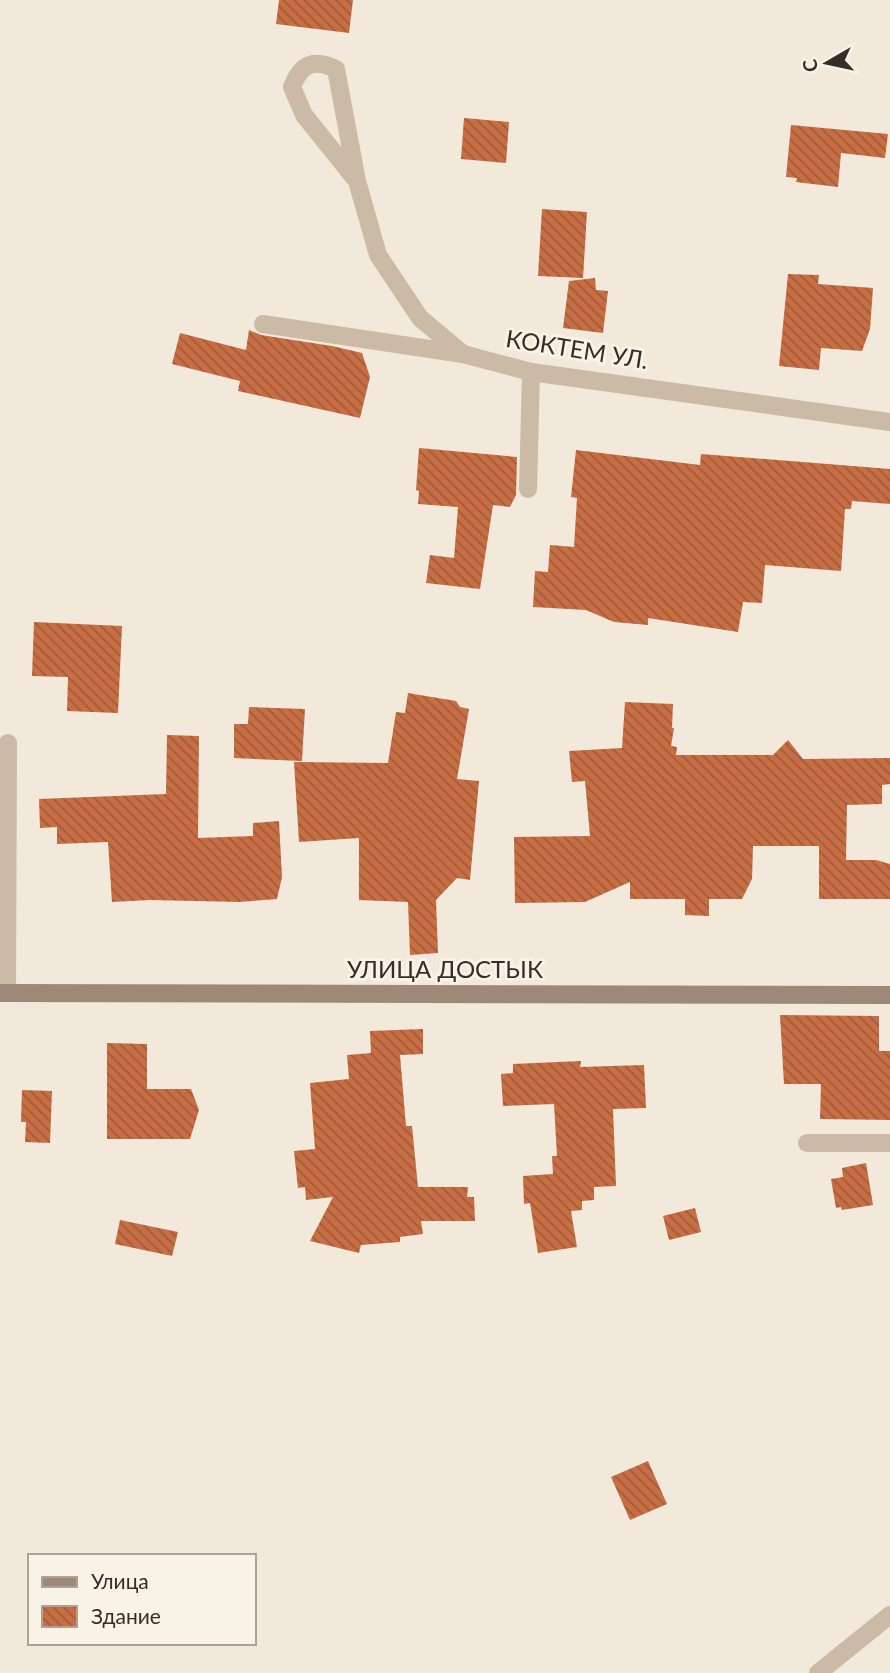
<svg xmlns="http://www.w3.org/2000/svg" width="890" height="1673" viewBox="0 0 890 1673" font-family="Lato,sans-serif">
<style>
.building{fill:url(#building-back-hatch)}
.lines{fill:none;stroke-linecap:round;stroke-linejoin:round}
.street{stroke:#cabaa6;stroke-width:18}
.secondary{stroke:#9e8978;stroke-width:18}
.labels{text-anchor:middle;stroke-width:6;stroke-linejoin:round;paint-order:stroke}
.street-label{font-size:24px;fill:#362d27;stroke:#f9f2e7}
</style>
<defs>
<pattern id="building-back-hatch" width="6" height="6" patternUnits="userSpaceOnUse" patternTransform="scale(1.75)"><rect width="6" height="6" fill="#c76e44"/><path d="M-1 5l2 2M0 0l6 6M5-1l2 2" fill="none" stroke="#a25b39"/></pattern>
</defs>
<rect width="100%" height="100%" fill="#f2e9db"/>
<!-- building -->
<g class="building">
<polygon points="279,0 353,0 349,33 276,24"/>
<polygon points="464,118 509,122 506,163 461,159"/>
<polygon points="791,125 888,134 885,158 841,153 838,187 796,182 797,178 786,177"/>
<polygon points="542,209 587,212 583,278 538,276"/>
<polygon points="788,274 819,275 818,284 873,288 870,329 862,351 821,348 819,370 779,366"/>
<polygon points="595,278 596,290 608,291 603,333 563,328 569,281"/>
<polygon points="249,330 261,335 332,346 362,353 370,377 360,418 238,391 240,381 172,364 180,333 246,350"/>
<polygon points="419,448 517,457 516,495 510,507 493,505 480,589 426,583 430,555 454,558 458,507 418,504 419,491 416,490"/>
<polygon points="576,450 700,465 701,454 890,469 890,504 852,501 851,509 845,509 841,571 765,565 762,603 743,602 738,632 648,618 648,625 614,622 586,610 533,607 535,571 548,572 550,545 574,547 577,498 571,497"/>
<polygon points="34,622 122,626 118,713 67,711 68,677 32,676"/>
<polygon points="408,693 456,701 460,707 469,709 457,779 479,781 470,880 457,878 436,900 438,953 410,955 408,902 359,900 359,838 299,842 294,762 388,763 396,712 405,713"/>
<polygon points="625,702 673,704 672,728 674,728 671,746 677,747 676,755 773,755 788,740 803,759 890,758 890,784 882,785 882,804 847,805 846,860 876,860 890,864 890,899 819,899 819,846 753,846 752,879 742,899 709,899 709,916 685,915 685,899 630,899 630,882 585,902 515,903 514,837 590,836 585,781 572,782 569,751 622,748"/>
<polygon points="249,707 305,709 302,761 234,758 234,724 248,724"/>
<polygon points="167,735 199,736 198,838 253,836 253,823 279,821 282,877 277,899 239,902 150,900 112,902 108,842 57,844 57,827 40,828 39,799 166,794"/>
<polygon points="780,1015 879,1016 879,1051 890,1051 890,1120 820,1119 821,1084 784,1084"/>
<polygon points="423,1029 423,1054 400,1055 406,1126 412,1126 418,1187 468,1187 467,1197 474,1197 475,1221 421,1221 423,1234 400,1237 400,1242 361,1245 359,1253 310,1241 333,1197 306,1200 305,1187 298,1188 294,1151 315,1149 310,1083 349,1079 347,1055 371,1053 370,1031"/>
<polygon points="107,1043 147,1044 147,1089 191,1089 199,1110 190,1139 107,1139"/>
<polygon points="581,1061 580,1067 644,1065 646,1108 613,1109 616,1186 594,1187 594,1200 582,1201 582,1210 571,1211 577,1247 538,1253 530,1203 524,1204 523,1176 553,1174 552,1156 557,1156 554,1104 503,1106 501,1074 513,1073 513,1064"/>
<polygon points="22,1090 52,1091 50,1143 25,1142 26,1122 21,1122"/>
<polygon points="866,1163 873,1205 842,1210 841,1207 836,1208 831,1179 843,1177 842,1168"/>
<polygon points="695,1208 701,1232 669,1240 663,1216"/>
<polygon points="120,1220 178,1232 172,1256 115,1244"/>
<polygon points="648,1461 667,1504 630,1520 611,1477"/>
</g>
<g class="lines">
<!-- street -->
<g class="street">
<path d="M 357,181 L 304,115 L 292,87 C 301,64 313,58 336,69 L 357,181 L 378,255 L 420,318 L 463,354 L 531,372 L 890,422"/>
<polyline points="263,324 463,354"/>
<polyline points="528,489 531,372"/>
<polyline points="7,993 8,743"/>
<polyline points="807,1143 890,1143"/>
<polyline points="818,1673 890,1615"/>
</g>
<!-- secondary -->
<polyline class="secondary" points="0,993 890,995"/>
</g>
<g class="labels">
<!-- street labels -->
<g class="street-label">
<text transform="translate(577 350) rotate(9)" y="8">КОКТЕМ УЛ.</text>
<text x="445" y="978">УЛИЦА ДОСТЫК</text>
</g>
</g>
<!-- legend -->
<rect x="28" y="1554" width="228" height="91" fill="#f9f2e7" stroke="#aba39a" stroke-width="2"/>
<rect x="42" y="1577" width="35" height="10" fill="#9e8978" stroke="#aba39a" stroke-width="2"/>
<text x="91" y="1589" font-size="21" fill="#362d27">Улица</text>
<rect x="42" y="1606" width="35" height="21" fill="url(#building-back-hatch)" stroke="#aba39a" stroke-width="2"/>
<text x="91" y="1624" font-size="21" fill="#362d27">Здание</text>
<!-- north arrow -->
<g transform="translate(827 63) rotate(261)" stroke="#f9f2e7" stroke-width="5" paint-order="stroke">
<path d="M0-5L12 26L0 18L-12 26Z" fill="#362d27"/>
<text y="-10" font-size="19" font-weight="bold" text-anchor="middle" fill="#362d27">С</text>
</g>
</svg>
